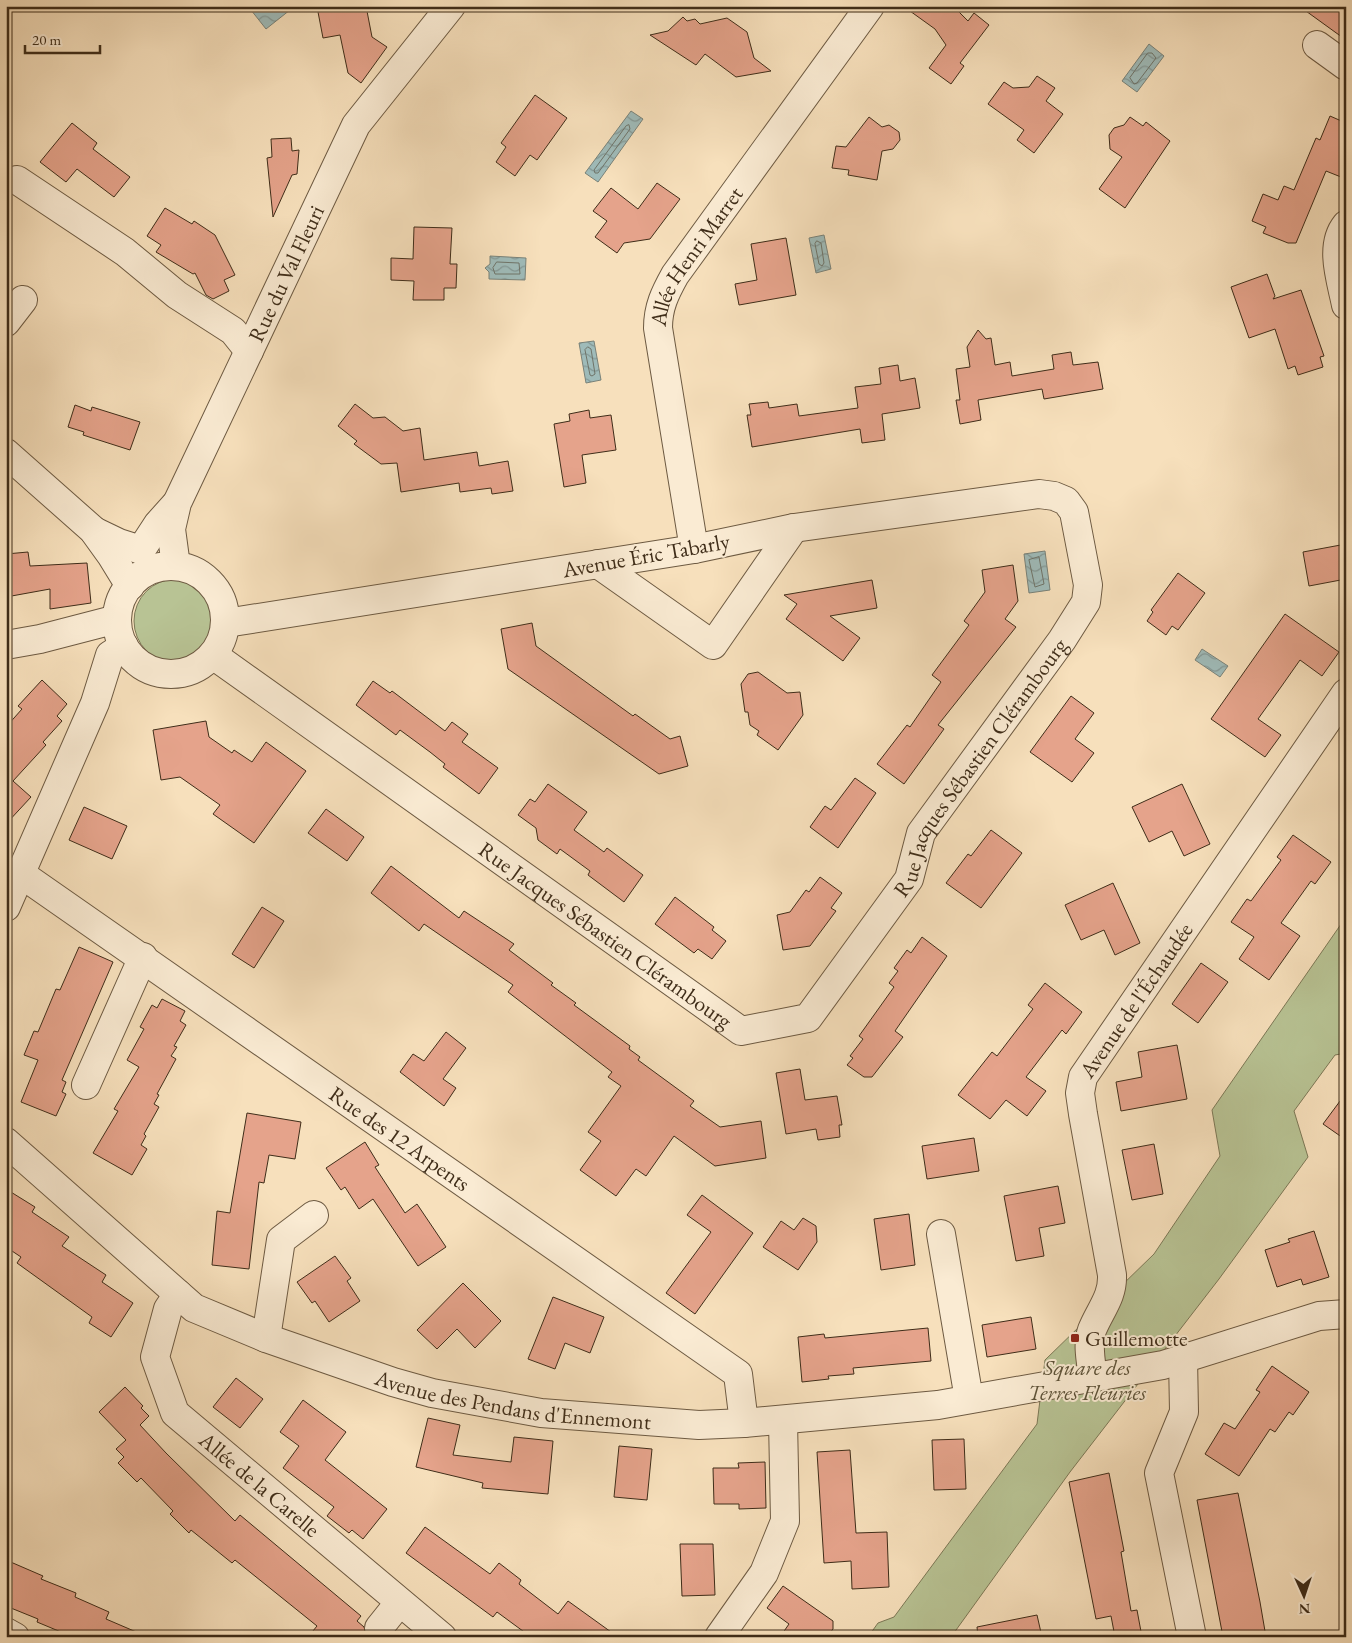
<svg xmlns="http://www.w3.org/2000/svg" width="1352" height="1643" viewBox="0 0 1352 1643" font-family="'EB Garamond',serif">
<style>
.green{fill:#b8c394;stroke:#7c7856}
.water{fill:url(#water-waves);stroke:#798279}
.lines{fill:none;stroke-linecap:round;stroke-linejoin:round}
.shore{stroke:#6f7469;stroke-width:1}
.building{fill:#e5a38b;stroke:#3f2d19}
.minor-casing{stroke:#6d5a42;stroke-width:30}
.minor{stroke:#faebd3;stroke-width:28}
.poi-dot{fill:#8f2418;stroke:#faebd3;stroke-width:2}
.labels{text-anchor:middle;stroke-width:4;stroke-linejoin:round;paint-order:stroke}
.street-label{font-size:22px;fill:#3f2d19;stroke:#faebd3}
.poi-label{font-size:22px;fill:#3f2d19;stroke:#faebd3;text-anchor:start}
.park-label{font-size:22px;font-style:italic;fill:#5d5238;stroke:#faebd3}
</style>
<defs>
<pattern id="water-waves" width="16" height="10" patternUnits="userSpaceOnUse" patternTransform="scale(1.25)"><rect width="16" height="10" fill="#9fbbb9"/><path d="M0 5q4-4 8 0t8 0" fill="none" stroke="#839896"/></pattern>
</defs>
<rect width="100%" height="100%" fill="#f7e0bc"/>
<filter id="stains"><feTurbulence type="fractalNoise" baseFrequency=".004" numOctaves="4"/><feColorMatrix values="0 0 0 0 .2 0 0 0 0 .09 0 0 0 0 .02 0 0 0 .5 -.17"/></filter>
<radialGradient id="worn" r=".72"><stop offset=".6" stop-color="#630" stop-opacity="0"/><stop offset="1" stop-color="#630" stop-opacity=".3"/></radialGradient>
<!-- green -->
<g class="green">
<circle cx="176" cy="621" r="42"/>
<polygon points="1346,917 1346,1053 1335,1055 1294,1111 1308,1157 1219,1279 1070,1472 951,1637 868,1637 878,1623 894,1617 1037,1424 1045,1360 1154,1254 1220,1156 1212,1110"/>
</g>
<!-- water -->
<g class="water">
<polygon points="256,6 295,6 266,29 251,10"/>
<polygon points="1149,44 1164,56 1137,92 1122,81"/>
<polygon points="631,111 643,119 598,182 585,173"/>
<polygon points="824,235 831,269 816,273 809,238"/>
<polygon points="490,256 526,258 525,280 489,279 489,272 485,268 490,264"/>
<polygon points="594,341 601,380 586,383 579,343"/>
<polygon points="1045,551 1050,590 1029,593 1024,554"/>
<polygon points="1202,649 1228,666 1220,677 1195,660"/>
</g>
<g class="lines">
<!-- shore -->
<g class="shore">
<polygon points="1148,53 1152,53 1156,58 1137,83 1134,84 1130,78"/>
<polygon points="629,125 630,129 598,173 595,173 594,170 626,126"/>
<polygon points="817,241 821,243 824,263 822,266 819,264 815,244"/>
<polygon points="497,262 519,263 520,274 495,274 493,268"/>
<polygon points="588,347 591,349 595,374 592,376 590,375 585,350"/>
<polygon points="1039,557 1044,584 1035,587 1029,560"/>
</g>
</g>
<!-- building -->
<g class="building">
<polygon points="328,6 366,6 372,37 387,47 361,83 348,73 340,35 323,38 318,12 328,10"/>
<polygon points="903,6 953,6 968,21 974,13 989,25 960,63 964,66 951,84 929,68 946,45 935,29"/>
<polygon points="1299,6 1346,6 1346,40"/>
<polygon points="683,17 687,21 695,19 700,24 727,18 747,32 754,58 771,71 736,77 705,54 696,65 650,35 668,31"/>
<polygon points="1037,76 1055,88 1046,101 1063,114 1034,153 1017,140 1024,130 988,104 1004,82 1013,88 1029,87"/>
<polygon points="535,95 567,118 537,160 530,155 515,176 496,162 506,147 501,143"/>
<polygon points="1330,116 1346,123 1346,179 1326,171 1296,243 1288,243 1263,233 1266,227 1252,221 1263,194 1278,200 1284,186 1294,190 1316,138 1320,140"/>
<polygon points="869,117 882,127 889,125 899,132 900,140 893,149 882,151 877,180 848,175 849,170 832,168 836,146 846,147"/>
<polygon points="1130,117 1143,126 1146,122 1170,141 1125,208 1099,189 1122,157 1110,149 1109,135 1114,128 1124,125"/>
<polygon points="72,123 97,143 93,149 130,177 114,197 77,169 66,182 40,162"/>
<polygon points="291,138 292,151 299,150 297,174 292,175 273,217 267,158 272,157 271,139"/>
<polygon points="657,183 680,199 650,239 624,243 617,253 595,237 607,221 593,211 611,188 638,209"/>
<polygon points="165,208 192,224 194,221 215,235 235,275 224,280 229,291 213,299 206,295 195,273 193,274 156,252 161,245 147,236"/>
<polygon points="414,227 452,228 450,264 457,264 456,288 444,288 444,300 413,300 414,281 391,280 391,258 413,259"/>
<polygon points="786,238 796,295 739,305 735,284 757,280 751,244"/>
<polygon points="1267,274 1275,296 1273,299 1301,290 1324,356 1320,357 1323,367 1298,375 1295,366 1288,369 1275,329 1249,338 1231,287"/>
<polygon points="978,330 986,339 991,338 995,365 1010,362 1012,376 1054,369 1052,355 1071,352 1073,365 1098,362 1103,389 1044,399 1042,389 978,400 981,420 960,424 956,400 960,400 956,369 970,367 967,347"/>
<polygon points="898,365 900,381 915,378 920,408 882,414 885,440 862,443 860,429 752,447 747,415 751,415 749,404 768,402 769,408 797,404 799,416 858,408 855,387 881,384 879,368"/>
<polygon points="355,404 373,418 385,417 403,431 420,428 424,460 477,452 479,466 508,461 513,491 492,494 491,488 460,492 459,483 401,492 397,463 381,464 354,444 357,441 338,426"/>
<polygon points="75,405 91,411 92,407 140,422 130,450 83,435 84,432 68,427"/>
<polygon points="589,410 590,418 611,415 616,450 582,455 586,483 564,487 554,424 570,421 569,414"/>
<polygon points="1346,544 1346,579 1309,586 1303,552"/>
<polygon points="28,552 30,566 87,563 91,603 50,609 50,589 6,597 6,554"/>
<polygon points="1013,565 1018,601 1005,619 1016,627 938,725 944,729 904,784 877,764 907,725 910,727 941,682 932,675 969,625 964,621 985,592 982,570"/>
<polygon points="1178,573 1205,593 1178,630 1172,626 1166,635 1147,621 1153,612 1151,610"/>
<polygon points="872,580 877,608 830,616 860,638 843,661 786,619 797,604 784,595"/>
<polygon points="1285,614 1339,652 1322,676 1300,660 1281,687 1258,719 1281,735 1265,757 1211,719"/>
<polygon points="532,623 536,646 633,716 635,714 670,739 680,736 688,766 659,774 508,669 501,629"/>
<polygon points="758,672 787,693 800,692 803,715 778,750 757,735 759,731 750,725 748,712 745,712 741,684 748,674"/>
<polygon points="42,680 67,704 57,716 62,721 43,742 46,745 13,781 31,797 6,824 6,727 22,709 18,706"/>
<polygon points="373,681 390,693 392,691 445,731 452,722 468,734 462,742 498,768 479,794 443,767 445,764 430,752 400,730 396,735 356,705"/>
<polygon points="1071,696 1094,713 1075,739 1094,753 1072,782 1030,752"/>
<polygon points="206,721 209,737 232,753 234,750 252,762 266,742 306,771 254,843 213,814 220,805 180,777 161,780 153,730"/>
<polygon points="855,778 876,793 838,848 810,827 825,806 831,810"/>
<polygon points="548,784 587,812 574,830 604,852 607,848 643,875 624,902 588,875 590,871 560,849 557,854 538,840 536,828 518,815 530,799 535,802"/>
<polygon points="1182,784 1210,844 1184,856 1172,831 1149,842 1132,807"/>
<polygon points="84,807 127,826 112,859 69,840"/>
<polygon points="326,809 364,837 347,861 308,833"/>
<polygon points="991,830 1022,853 981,908 946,883 968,854 971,856"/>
<polygon points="1293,835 1331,862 1315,884 1311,881 1281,923 1300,936 1269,980 1239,959 1254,937 1231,922 1247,899 1251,901 1281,860 1277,857"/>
<polygon points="391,866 459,918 464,911 514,944 509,950 553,983 551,985 576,1003 574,1005 630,1046 629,1049 640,1057 638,1060 694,1101 690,1106 720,1127 761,1121 766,1158 715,1166 674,1136 646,1176 636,1169 616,1196 580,1170 601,1141 588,1132 621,1086 608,1077 612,1072 508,992 513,985 424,924 419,931 371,893"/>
<polygon points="820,877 842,893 831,908 836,911 810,946 783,950 777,915 790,912 806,890 809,892"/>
<polygon points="1113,883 1140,943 1115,955 1104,930 1081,940 1065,905"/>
<polygon points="675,897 714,927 712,930 726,941 712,959 698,949 694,953 655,924"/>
<polygon points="262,907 284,921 254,968 232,954"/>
<polygon points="922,937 947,956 895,1031 903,1037 872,1077 864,1077 847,1065 853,1058 850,1056 863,1039 859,1036 894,987 889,983 898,971 894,968 907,950 911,953"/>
<polygon points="79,947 113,962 62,1080 66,1082 62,1092 66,1094 56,1116 21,1102 38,1060 24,1055 34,1031 38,1032 56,989 60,990"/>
<polygon points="1201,963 1228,982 1198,1023 1172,1004"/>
<polygon points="1045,983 1082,1012 1066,1034 1062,1030 1026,1077 1046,1091 1027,1116 1006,1100 990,1119 958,1095 992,1052 997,1056 1033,1009 1028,1005"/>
<polygon points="162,999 185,1011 180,1021 186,1025 174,1046 177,1047 171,1056 176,1059 157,1094 159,1095 154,1104 159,1107 144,1134 146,1136 141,1145 147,1149 132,1175 93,1153 118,1111 114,1109 139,1067 127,1060 144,1029 140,1027 152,1005 157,1008"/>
<polygon points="446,1032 466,1048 443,1079 456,1088 444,1106 400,1072 413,1054 424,1061"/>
<polygon points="1177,1045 1187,1099 1121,1111 1116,1082 1142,1077 1138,1052"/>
<polygon points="800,1069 805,1100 837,1096 842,1125 839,1125 840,1137 818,1140 816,1129 786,1134 776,1073"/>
<polygon points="1346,1093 1346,1140 1323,1124"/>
<polygon points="247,1113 301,1122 295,1159 269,1155 264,1183 259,1182 249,1269 212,1265 217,1211 230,1213"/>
<polygon points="974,1138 979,1171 927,1179 922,1146"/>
<polygon points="365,1142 379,1165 375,1167 405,1213 417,1204 446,1247 418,1266 373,1199 359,1209 345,1187 341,1190 326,1168"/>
<polygon points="1154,1144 1163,1194 1132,1200 1122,1150"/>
<polygon points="1058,1186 1065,1223 1039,1228 1044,1256 1016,1261 1004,1196"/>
<polygon points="6,1189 35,1207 32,1212 69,1237 62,1246 106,1275 102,1282 133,1303 111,1337 89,1323 92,1317 17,1263 21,1257 6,1247"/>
<polygon points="702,1195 753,1233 695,1314 666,1293 711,1232 687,1215"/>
<polygon points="909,1214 915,1265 881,1270 874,1219"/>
<polygon points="803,1218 816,1226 817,1242 798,1270 763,1247 781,1221 794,1230"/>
<polygon points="1314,1231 1329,1277 1303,1285 1301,1279 1277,1287 1265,1250 1290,1242 1288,1239"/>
<polygon points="335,1256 351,1278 347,1281 360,1301 329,1322 315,1301 312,1303 297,1282"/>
<polygon points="463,1283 501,1321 475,1348 457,1329 437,1349 417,1330"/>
<polygon points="553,1297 604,1317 590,1353 565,1343 555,1369 528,1359"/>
<polygon points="1031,1317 1036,1349 987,1357 982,1325"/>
<polygon points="928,1328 931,1361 853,1368 854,1374 828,1376 829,1379 802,1382 798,1337 824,1334 825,1338"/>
<polygon points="1272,1366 1309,1392 1293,1415 1289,1412 1275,1432 1270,1429 1239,1476 1205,1454 1224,1423 1235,1429 1260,1392 1256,1390"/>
<polygon points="236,1378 263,1399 240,1428 213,1407"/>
<polygon points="125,1387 143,1406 141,1408 149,1416 140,1425 166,1453 235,1521 240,1515 361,1616 357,1621 364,1627 367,1637 308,1637 317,1626 235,1560 232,1563 191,1530 189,1533 170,1514 173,1511 141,1478 137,1482 118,1463 124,1457 116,1449 126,1440 99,1412"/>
<polygon points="303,1400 346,1432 325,1460 387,1509 363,1539 352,1530 349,1533 327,1516 334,1507 283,1468 299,1446 280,1432"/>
<polygon points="428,1418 460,1425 453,1455 511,1462 514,1437 553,1441 548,1494 482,1488 483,1483 416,1467"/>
<polygon points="964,1439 966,1489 934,1490 932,1440"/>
<polygon points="619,1446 652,1449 647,1500 614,1497"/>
<polygon points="850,1450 856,1533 887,1532 889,1587 852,1589 851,1561 824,1563 817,1452"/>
<polygon points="765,1462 766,1508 739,1509 739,1504 714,1504 713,1468 739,1468 738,1463"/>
<polygon points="1109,1473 1124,1551 1121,1552 1131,1611 1137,1610 1142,1637 1115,1637 1111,1616 1096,1619 1069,1482"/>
<polygon points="1238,1493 1260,1602 1266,1637 1223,1637 1197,1500"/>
<polygon points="425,1527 490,1574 499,1563 521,1580 519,1584 558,1614 568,1601 618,1637 531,1637 497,1612 493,1617 406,1553"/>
<polygon points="680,1544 713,1544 715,1595 682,1596"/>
<polygon points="6,1560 43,1576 41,1579 76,1593 75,1597 109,1612 106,1619 148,1637 73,1637 37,1622 38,1619 6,1606"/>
<polygon points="783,1586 833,1621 833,1629 827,1637 780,1637 789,1624 767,1608"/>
<polygon points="1037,1615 1042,1637 978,1637 977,1627"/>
</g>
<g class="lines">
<!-- minor casing -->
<g class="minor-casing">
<g id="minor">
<polyline points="1317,45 1346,66"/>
<polyline points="17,180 125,252 177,295 233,331 249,351"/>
<path d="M 1346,225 C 1329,246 1341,280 1346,305"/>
<polyline points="6,322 23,300"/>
<polyline points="6,453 93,530 111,555 130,586"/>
<polyline points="94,531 119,543 141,550 158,524 175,505"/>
<path id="s1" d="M 694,549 L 658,328 C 658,307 665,293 675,275 L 870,6"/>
<polyline points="598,564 713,645 794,528"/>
<path id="s2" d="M 176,566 L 171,529 L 177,503 L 356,125 L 451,6"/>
<circle cx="171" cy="620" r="54"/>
<polyline points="6,645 40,639 117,619"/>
<path id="s3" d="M 213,655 L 741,1031 L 808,1018 L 909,879 L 921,833 L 1062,640 L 1086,602 L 1088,585 L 1074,512 L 1066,501 L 1054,496 L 1039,494 L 794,528 L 694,549 L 226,623"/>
<path id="s4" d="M 21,874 L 738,1374 L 744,1423"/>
<polyline points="6,907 95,703 110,655 124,646"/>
<polyline points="86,1085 143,957"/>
<path id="s5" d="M 6,1142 L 194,1308 L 266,1338 L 393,1382 L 432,1393 L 541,1413 L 699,1425 L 744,1423 L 938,1405 L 1163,1365 L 1319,1316 L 1346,1314"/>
<polyline points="941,1234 969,1399"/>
<path id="s6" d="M 178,1294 L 168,1309 L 155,1357 L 175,1413 L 442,1637"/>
<polyline points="266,1338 281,1240 314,1215"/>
<polyline points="1183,1357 1184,1412 1159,1473 1192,1637"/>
<path id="s7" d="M 1093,1377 C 1091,1362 1087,1344 1092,1330 C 1100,1310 1113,1297 1112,1275 L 1083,1114 L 1080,1093 L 1083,1077 L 1346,693"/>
<polyline points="379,1628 399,1603"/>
<polyline points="6,1632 15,1637"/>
<polyline points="719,1637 764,1573 785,1521 783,1420"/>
</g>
</g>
<!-- minor -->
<use href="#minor" class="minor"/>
</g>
<!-- markers -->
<rect class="poi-dot" x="1070" y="1333" width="10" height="10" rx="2.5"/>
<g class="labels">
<!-- street labels -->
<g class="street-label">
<text dy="8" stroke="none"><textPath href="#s1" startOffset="306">Allée Henri Marret</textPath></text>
<text dy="8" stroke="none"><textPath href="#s2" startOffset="318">Rue du Val Fleuri</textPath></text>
<text transform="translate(646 555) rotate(-10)" y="8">Avenue Éric Tabarly</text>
<text dy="8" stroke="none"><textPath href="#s3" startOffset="1022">Rue Jacques Sébastien Clérambourg</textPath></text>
<text dy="8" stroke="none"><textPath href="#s3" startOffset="482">Rue Jacques Sébastien Clérambourg</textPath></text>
<text dy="8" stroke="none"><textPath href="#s7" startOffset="401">Avenue de l'Échaudée</textPath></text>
<text dy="8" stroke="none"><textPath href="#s4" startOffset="462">Rue des 12 Arpents</textPath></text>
<text dy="8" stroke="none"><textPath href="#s5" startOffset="585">Avenue des Pendans d'Ennemont</textPath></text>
<text dy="8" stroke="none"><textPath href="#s6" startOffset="238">Allée de la Carelle</textPath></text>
</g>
<!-- poi labels -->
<g class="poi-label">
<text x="1085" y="1346">Guillemotte</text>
</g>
<!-- park labels -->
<g class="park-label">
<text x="1087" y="1375">Square des<tspan x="1087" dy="25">Terres Fleuries</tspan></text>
</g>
</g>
<!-- margin -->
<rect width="1352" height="1643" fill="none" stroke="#f7e0bc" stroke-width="25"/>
<rect x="8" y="8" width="1337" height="1628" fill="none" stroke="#3f2d19" stroke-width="2.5"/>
<rect x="12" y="12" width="1327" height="1618" fill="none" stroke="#3f2d19"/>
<!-- north arrow -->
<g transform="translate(1304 1596) rotate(177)" stroke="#faebd3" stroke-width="4" paint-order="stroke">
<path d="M0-4L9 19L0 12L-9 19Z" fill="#3f2d19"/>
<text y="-8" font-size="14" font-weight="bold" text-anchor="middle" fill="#3f2d19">N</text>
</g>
<!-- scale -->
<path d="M25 45v8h75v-8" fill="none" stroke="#3f2d19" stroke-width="2.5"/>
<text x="32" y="45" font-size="15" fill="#3f2d19" stroke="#faebd3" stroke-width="4" paint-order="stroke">20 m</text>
<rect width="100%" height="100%" filter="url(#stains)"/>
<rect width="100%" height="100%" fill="url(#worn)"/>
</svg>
